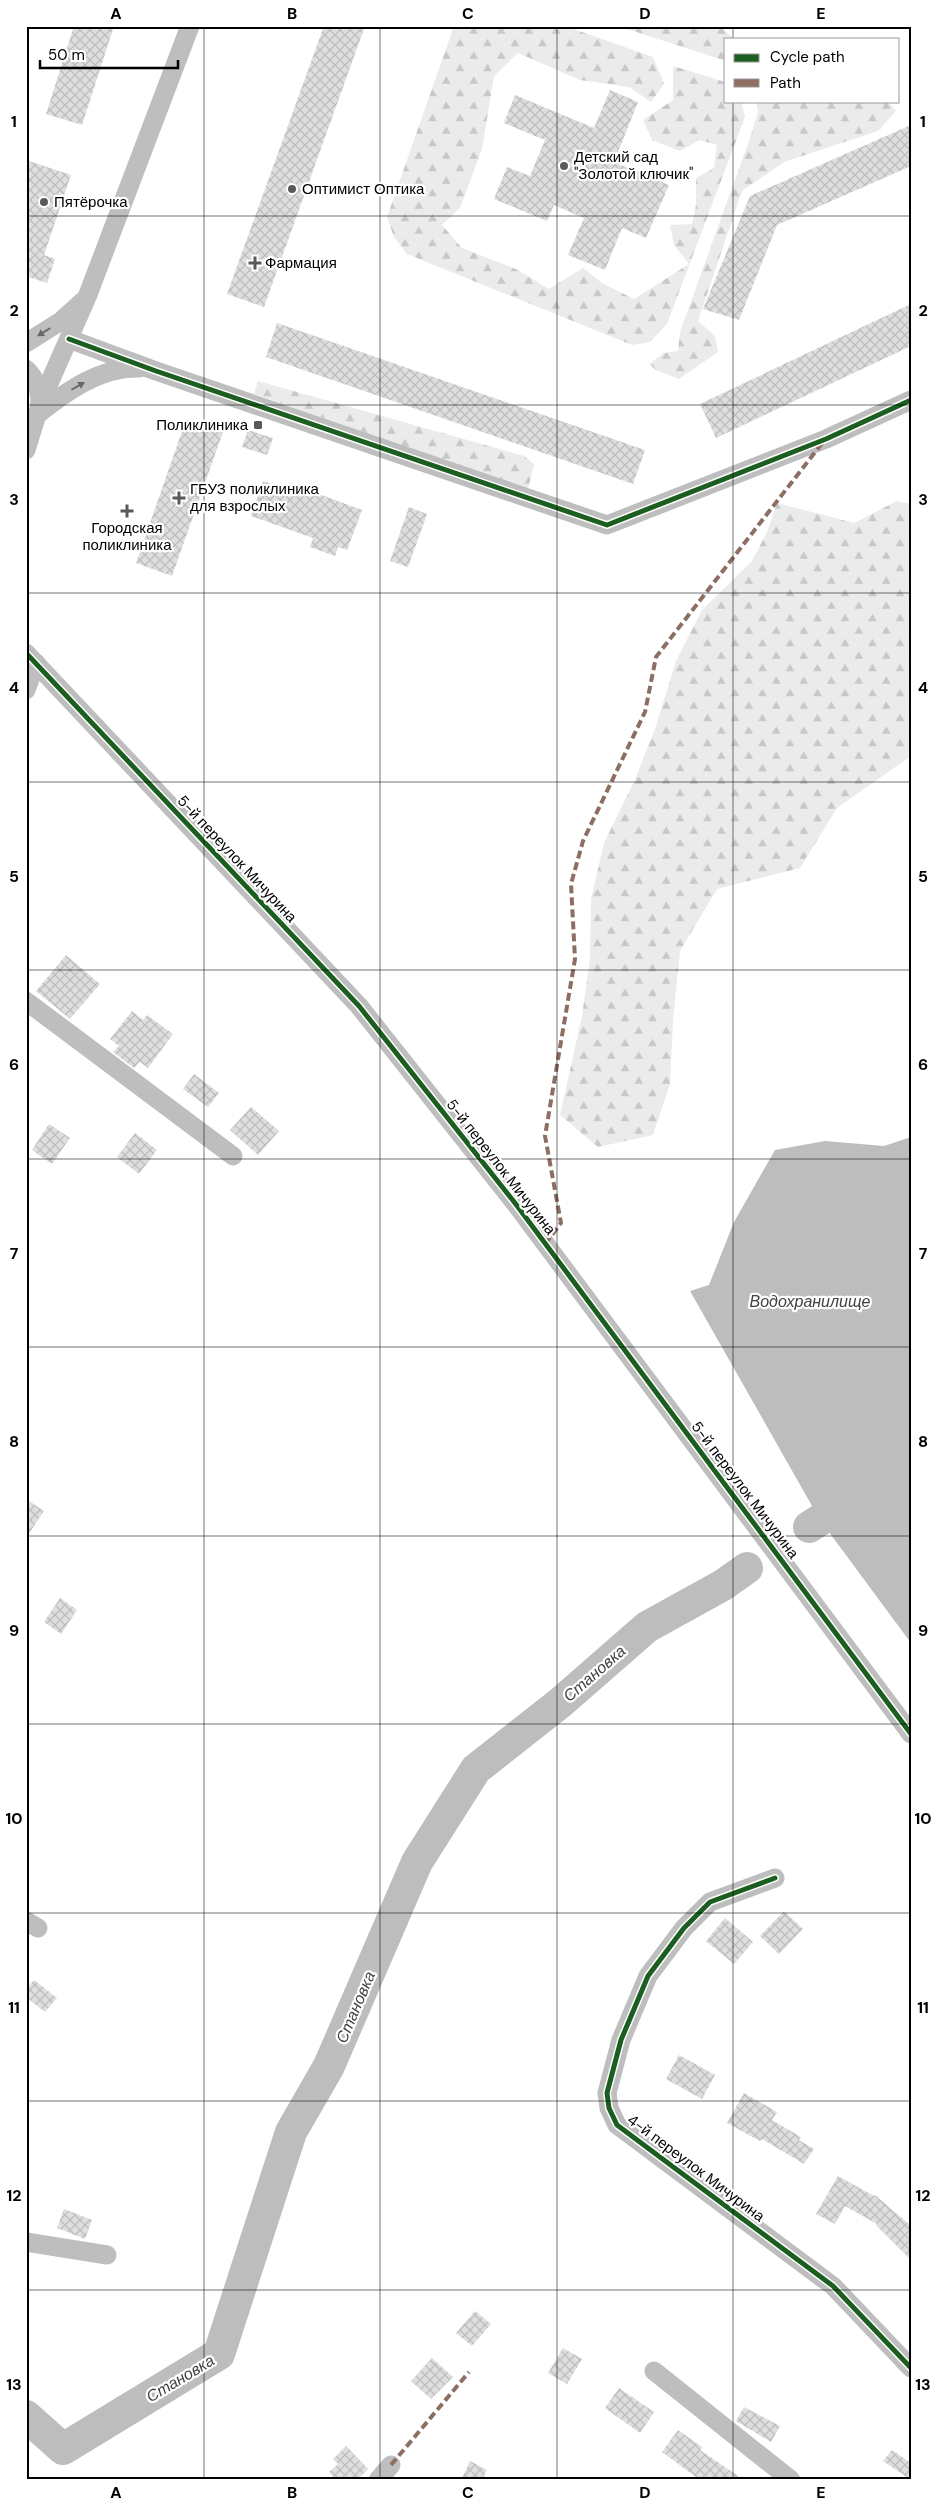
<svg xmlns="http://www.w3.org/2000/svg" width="937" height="2506" viewBox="0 0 937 2506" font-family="'DM Sans',sans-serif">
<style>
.forest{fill:url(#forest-firs)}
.water{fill:#bdbdbd}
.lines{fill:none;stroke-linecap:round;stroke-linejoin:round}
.river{stroke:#bdbdbd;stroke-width:32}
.building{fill:url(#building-cross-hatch)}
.minor{stroke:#bebebe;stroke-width:19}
.quiet{stroke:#8d6e63;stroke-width:4;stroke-dasharray:8 4;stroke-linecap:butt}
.cycleway-casing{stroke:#fff;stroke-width:8}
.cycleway{stroke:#1b5e20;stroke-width:5}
.oneway{fill:#686868}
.grid{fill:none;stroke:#000;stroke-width:1;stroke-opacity:0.55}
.poi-dot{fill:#595959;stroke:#fff;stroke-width:2}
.labels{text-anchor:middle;stroke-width:4.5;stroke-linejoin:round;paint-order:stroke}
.poi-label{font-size:15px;fill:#000;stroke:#fff;text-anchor:start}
.street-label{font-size:15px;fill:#000;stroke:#fff}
.water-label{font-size:16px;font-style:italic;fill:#424242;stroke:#fff}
.neatline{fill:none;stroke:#000;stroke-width:2}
.grid-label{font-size:16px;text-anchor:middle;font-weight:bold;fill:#000}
</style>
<defs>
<pattern id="forest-firs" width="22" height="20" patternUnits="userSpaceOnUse" patternTransform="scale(1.25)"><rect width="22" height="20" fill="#ebebeb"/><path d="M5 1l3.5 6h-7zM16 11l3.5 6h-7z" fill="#c8c8c8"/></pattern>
<pattern id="building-cross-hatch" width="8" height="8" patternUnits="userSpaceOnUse" patternTransform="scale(1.25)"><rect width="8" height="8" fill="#dedede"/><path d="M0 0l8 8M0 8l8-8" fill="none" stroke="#bdbdbd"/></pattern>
</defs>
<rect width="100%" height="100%" fill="#fff"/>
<!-- forest -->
<g class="forest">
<polygon points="454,26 565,26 653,57 664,84 651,102 629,87 580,80 518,53 494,76 482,149 460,208 442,225 462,248 516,269 549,289 583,268 602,283 634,299 689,264 674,245 670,225 692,224 696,205 696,178 714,168 717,145 700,140 680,151 652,140 643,120 673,100 673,66 722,81 726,84 726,101 741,101 745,117 667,324 650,342 632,345 407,254 394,237 387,217"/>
<polygon points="618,26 720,26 734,39 726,39 726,61"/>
<polygon points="756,101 888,101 896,111 878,131 784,162 742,191 698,321 715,336 718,352 679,379 656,370 649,364 664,353 678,351 680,332 749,141 758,112"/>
<polygon points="258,381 524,456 534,464 528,489 254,394"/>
<polygon points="897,501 911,504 911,756 837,808 800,868 717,889 680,951 673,1019 670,1084 653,1135 598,1147 560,1115 582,1016 590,959 591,899 604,843 634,782 656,726 676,661 702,610 752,561 767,532 777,503 854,523"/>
</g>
<!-- water -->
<polygon class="water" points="911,1137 911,1643 820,1520 690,1291 709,1285 734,1222 775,1150 825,1141 884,1146"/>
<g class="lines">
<!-- river -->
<g class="river">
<polyline points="809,1527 820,1520"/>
<polyline points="26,2416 63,2449 219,2354 291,2132 329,2066 417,1862 476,1769 560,1703 647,1627 723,1585 747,1568"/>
</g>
</g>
<!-- building -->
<g class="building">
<polygon points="74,26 114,26 82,125 46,114"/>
<polygon points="324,26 365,26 264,307 227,294"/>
<polygon points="610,90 638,102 614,162 669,185 646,238 622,228 605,270 568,255 584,218 554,205 547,221 494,199 507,167 530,176 545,140 504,123 515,95 594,128"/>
<polygon points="911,125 911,166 777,225 739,320 703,309 750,196"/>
<polygon points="26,160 71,175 44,255 55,259 47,283 26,276"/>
<polygon points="911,304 911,346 716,438 700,404"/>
<polygon points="277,323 645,450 633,484 266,357"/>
<polygon points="186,420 223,432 172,576 136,563"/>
<polygon points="248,430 273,438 267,455 242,447"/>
<polygon points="263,481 287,489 289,483 362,510 347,550 338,547 335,556 310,547 313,538 251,516"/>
<polygon points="409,507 427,514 408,567 390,561"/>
<polygon points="66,955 100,984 70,1019 36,991"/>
<polygon points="132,1011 143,1020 147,1015 173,1034 148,1068 140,1062 134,1068 113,1052 119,1046 110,1039"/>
<polygon points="194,1074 219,1093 208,1107 183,1089"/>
<polygon points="251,1107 279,1131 258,1155 230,1130"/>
<polygon points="49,1124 70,1138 52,1164 32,1150"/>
<polygon points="135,1133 157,1150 139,1174 117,1157"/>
<polygon points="26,1499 44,1511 26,1538"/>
<polygon points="60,1598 77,1610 61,1634 44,1622"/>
<polygon points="784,1911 803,1929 779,1954 760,1936"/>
<polygon points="725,1918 753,1942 734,1964 706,1941"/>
<polygon points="34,1980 57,1998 45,2012 26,1997 26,1989"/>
<polygon points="679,2055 715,2075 702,2099 666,2079"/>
<polygon points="744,2093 777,2112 772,2120 801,2137 799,2140 814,2149 804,2164 762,2139 760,2141 727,2123"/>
<polygon points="838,2176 874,2196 875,2195 911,2226 911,2260 876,2225 877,2224 845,2206 835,2224 816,2214"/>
<polygon points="64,2209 92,2220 85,2239 57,2228"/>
<polygon points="475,2311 491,2324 472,2346 456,2333"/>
<polygon points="563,2348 582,2359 567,2384 548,2373"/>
<polygon points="432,2358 453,2377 431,2399 411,2381"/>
<polygon points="619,2388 654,2412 640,2433 605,2408"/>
<polygon points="744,2407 780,2426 771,2442 736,2421"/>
<polygon points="678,2430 702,2447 700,2450 744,2480 700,2480 662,2452"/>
<polygon points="346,2446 368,2469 357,2480 336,2480 329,2472 338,2464 333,2459"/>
<polygon points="892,2450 911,2463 911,2480 883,2461"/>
<polygon points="470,2461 487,2470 482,2480 461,2480"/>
</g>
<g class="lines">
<!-- minor -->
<g class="minor">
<polyline points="69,339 156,371 607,525 826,439 911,400"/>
<polyline points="26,343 61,321 83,301"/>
<path d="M 26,369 C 43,386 46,413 26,430"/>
<polyline points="40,404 87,297 190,26"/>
<path d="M 38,414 C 67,391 100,367 139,368"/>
<polyline points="26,450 35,421"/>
<polyline points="26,653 359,1006 515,1203 911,1734"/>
<polyline points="26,690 36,663"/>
<polyline points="26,1001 233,1156"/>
<polyline points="775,1878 710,1902 684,1928 648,1976 621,2040 607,2093 609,2108 617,2125 833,2286 911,2368"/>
<polyline points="26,1921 38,1928"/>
<polyline points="26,2242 107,2255"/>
<polyline points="654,2371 791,2480"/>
<polyline points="378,2480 391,2465"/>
</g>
<!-- quiet -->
<g class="quiet">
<polyline points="545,1244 561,1223 545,1136 575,959 571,884 583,841 645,712 656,657 823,442"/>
<polyline points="391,2465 469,2372"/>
</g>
<!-- cycleway casing -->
<g class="cycleway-casing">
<g id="cycleway">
<polyline points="69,339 156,371 607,525 826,439 911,400"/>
<polyline points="26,653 359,1006 515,1203 911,1734"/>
<polyline points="775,1878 710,1902 684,1928 648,1976 621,2040 607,2093 609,2108 617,2125 833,2286 911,2368"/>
</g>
</g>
<!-- cycleway -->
<use href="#cycleway" class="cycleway"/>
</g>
<!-- one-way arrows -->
<defs><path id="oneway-solid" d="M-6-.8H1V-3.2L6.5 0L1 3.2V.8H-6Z" transform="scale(1.25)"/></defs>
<g class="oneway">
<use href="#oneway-solid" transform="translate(44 332) rotate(148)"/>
<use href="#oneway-solid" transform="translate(78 386) rotate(-30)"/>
</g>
<!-- grid -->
<path class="grid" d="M 204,26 L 204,2480M 380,26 L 380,2480M 557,26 L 557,2480M 733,26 L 733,39M 733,101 L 733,2480M 26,216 L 911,216M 26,405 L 911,405M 26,593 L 911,593M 26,782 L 911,782M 26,970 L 911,970M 26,1159 L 911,1159M 26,1347 L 911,1347M 26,1536 L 911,1536M 26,1724 L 911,1724M 26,1913 L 911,1913M 26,2101 L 911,2101M 26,2290 L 911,2290"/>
<!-- markers -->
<g class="poi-dot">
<circle cx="564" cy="166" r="5"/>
<circle cx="292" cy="189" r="5"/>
<circle cx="44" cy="202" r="5"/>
<path d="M252.5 255.5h5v5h5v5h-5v5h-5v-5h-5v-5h5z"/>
<rect x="253" y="420" width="10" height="10" rx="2.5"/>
<path d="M176.5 490.5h5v5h5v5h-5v5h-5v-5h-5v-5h5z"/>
<path d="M124.5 503.5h5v5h5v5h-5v5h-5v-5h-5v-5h5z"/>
</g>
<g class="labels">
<!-- poi labels -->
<g class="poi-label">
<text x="574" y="162">Детский сад<tspan x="574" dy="17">"Золотой ключик"</tspan></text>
<text x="302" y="194">Оптимист Оптика</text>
<text x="54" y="207">Пятёрочка</text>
<text x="265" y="268">Фармация</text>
<text x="248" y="430" text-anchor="end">Поликлиника</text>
<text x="190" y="494">ГБУЗ поликлиника<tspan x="190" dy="17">для взрослых</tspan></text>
<text x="127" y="533" text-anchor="middle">Городская<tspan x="127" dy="17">поликлиника</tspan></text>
</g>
<!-- street labels -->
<g class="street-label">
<text transform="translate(237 859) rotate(47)" y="5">5-й переулок Мичурина</text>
<text transform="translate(501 1167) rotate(52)" y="5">5-й переулок Мичурина</text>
<text transform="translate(745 1490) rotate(53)" y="5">5-й переулок Мичурина</text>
<text transform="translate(696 2168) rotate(37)" y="5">4-й переулок Мичурина</text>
</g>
<!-- water labels -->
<g class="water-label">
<text x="810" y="1307">Водохранилище</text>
<text transform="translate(594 1673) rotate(-41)" y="6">Становка</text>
<text transform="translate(355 2007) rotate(-67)" y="6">Становка</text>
<text transform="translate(180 2378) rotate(-31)" y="6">Становка</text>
</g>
</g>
<!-- border -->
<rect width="937" height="2506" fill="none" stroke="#ffffff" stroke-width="55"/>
<!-- legend -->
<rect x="724" y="38" width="175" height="65" fill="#ffffff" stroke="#999999"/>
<rect x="734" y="54" width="25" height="8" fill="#1b5e20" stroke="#999999"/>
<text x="770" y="62" font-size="15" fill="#000000">Cycle path</text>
<rect x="734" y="79" width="25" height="8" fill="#8d6e63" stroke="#999999"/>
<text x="770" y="88" font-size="15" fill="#000000">Path</text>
<!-- scale -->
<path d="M40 60v8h138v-8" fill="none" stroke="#000000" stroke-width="2.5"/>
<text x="48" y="60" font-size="15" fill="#000000" stroke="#ffffff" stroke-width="4" paint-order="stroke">50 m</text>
<rect x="28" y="28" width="882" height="2450" class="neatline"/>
<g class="grid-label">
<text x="116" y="19">A</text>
<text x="292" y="19">B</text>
<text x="468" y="19">C</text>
<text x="645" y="19">D</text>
<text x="821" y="19">E</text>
<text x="14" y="127">1</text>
<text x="923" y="127">1</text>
<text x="14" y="316">2</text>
<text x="923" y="316">2</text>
<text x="14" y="505">3</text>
<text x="923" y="505">3</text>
<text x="14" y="693">4</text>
<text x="923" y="693">4</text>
<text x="14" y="882">5</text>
<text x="923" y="882">5</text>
<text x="14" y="1070">6</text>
<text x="923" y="1070">6</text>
<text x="14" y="1259">7</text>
<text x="923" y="1259">7</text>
<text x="14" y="1447">8</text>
<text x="923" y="1447">8</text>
<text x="14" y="1636">9</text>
<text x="923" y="1636">9</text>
<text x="14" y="1824">10</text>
<text x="923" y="1824">10</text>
<text x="14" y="2013">11</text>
<text x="923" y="2013">11</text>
<text x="14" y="2201">12</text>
<text x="923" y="2201">12</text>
<text x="14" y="2390">13</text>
<text x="923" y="2390">13</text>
<text x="116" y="2498">A</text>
<text x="292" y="2498">B</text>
<text x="468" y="2498">C</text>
<text x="645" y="2498">D</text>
<text x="821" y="2498">E</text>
</g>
</svg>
